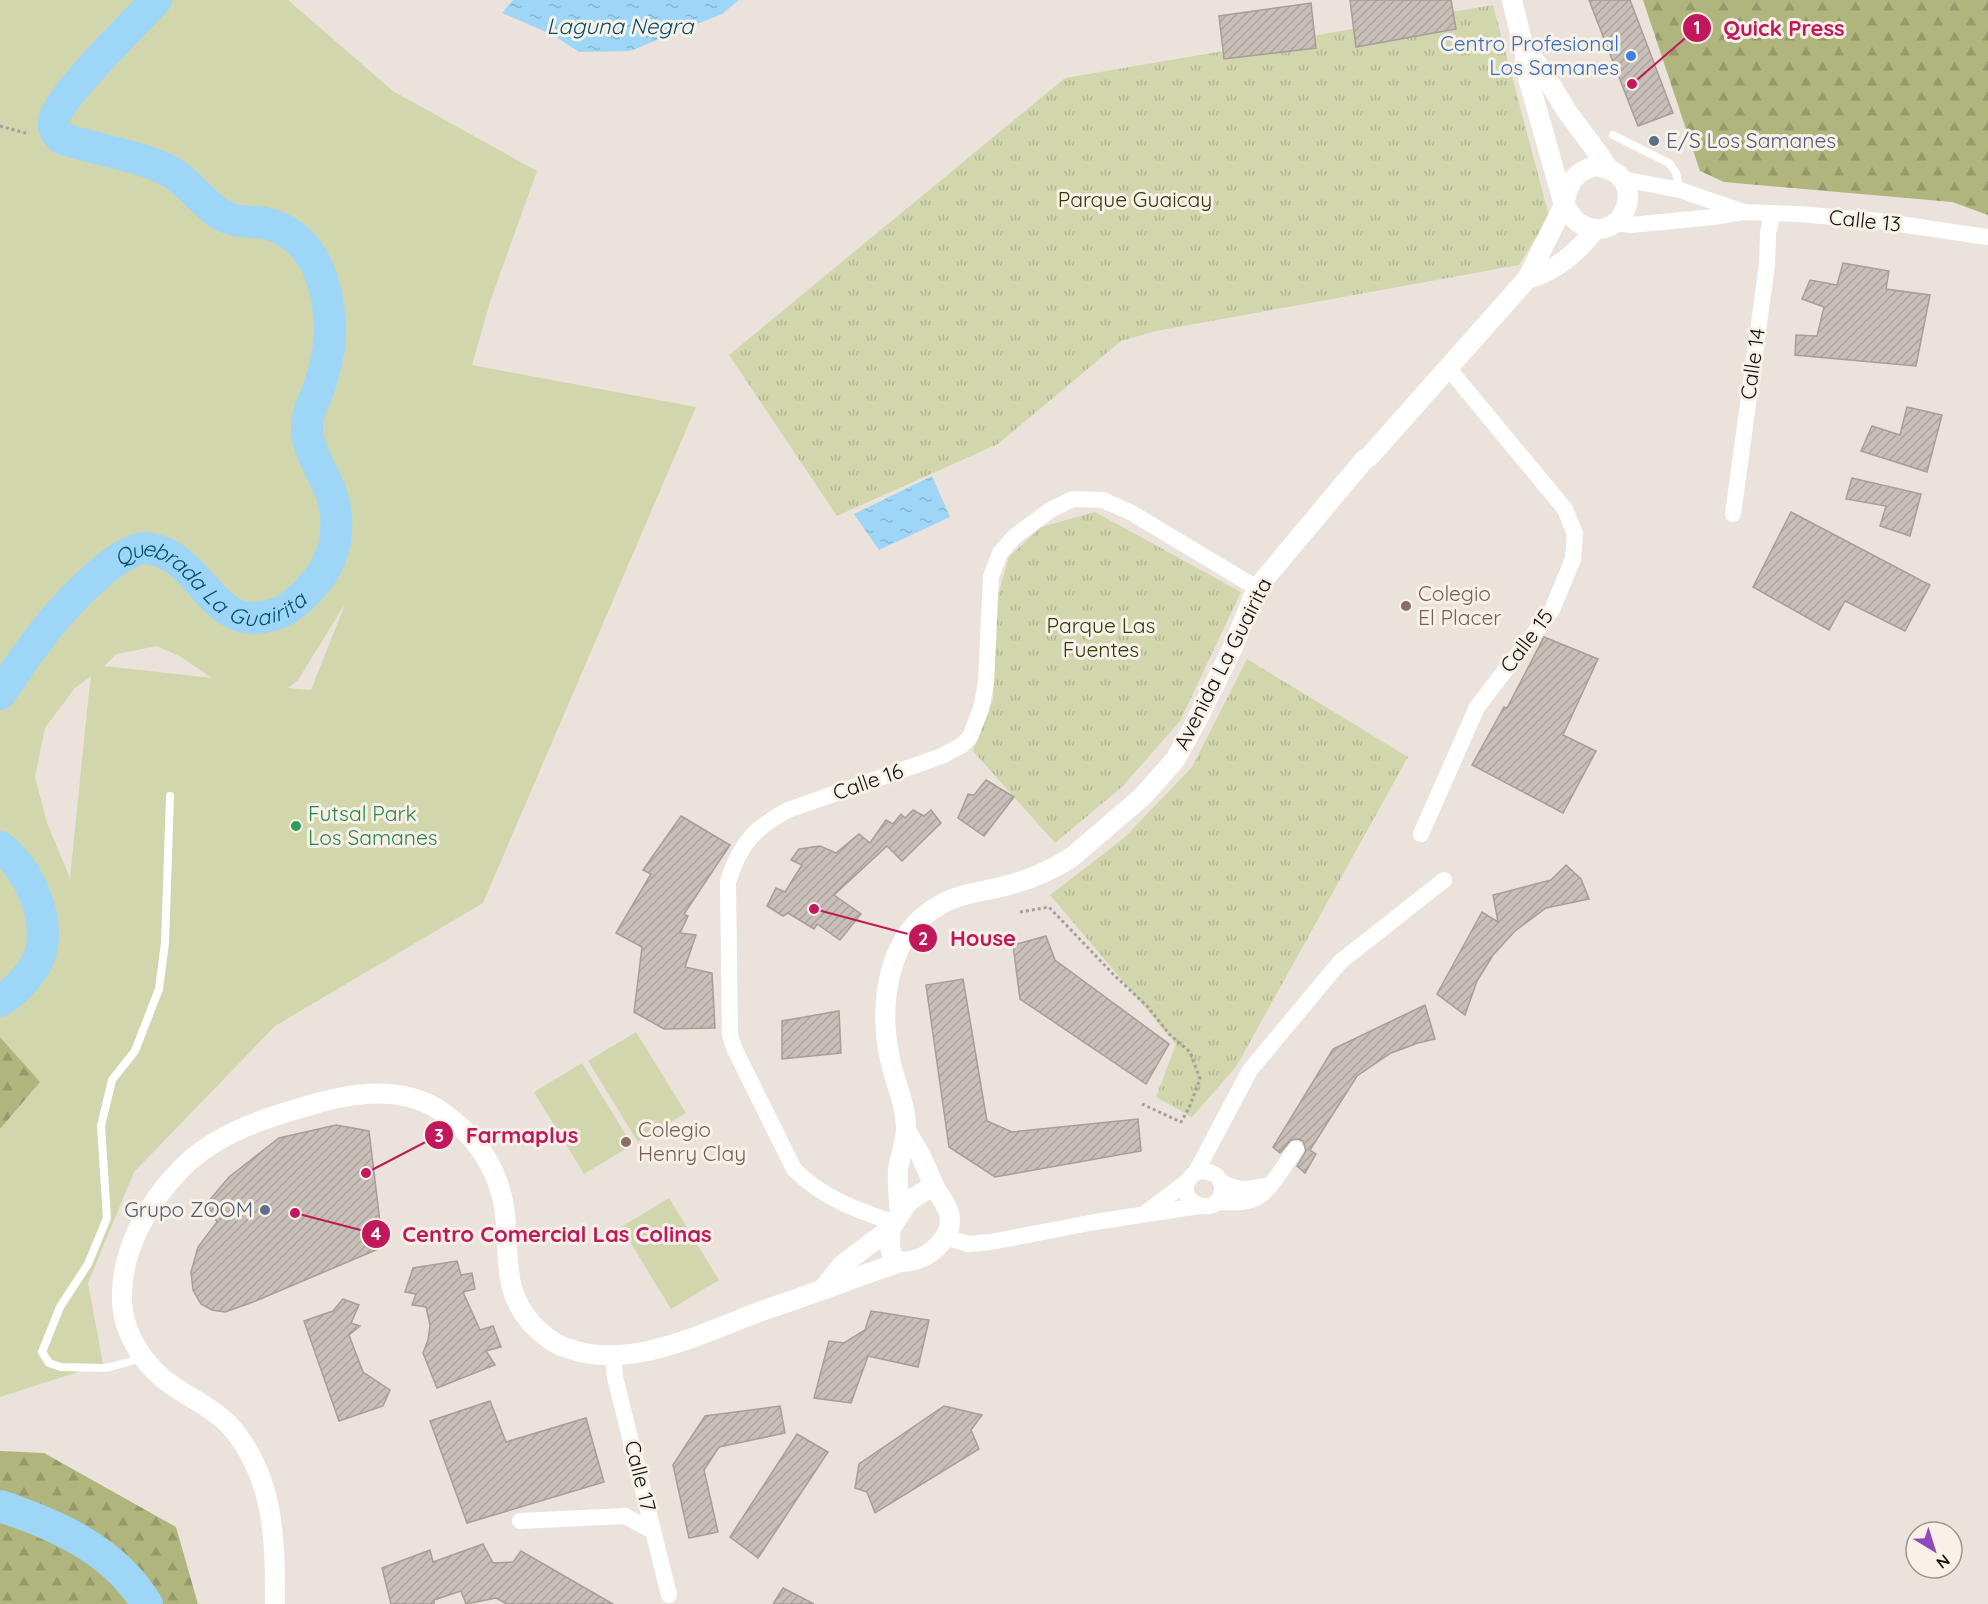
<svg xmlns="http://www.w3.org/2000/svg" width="1988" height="1604" viewBox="0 0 1988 1604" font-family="Quicksand,sans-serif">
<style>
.grass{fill:#d2d6ad;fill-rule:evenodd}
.forest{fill:url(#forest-firs)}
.park{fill:url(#park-tufts)}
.water{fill:url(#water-ripples)}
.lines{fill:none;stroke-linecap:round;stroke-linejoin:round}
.river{stroke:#9dd6f7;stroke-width:32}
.building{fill:url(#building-hatch);stroke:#a69e97;stroke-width:1.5}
.path{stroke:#a69f99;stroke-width:3;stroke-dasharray:3 3;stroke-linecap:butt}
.service{stroke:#fff;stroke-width:8}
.minor{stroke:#fff;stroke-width:16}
.tertiary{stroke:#fff;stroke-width:20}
.shop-dot{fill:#3f7fe0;stroke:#f8f1e8;stroke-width:2}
.service-dot{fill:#5c6f8a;stroke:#f8f1e8;stroke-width:2}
.education-dot{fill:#8d6e63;stroke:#f8f1e8;stroke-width:2}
.leisure-dot{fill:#2e9e5b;stroke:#f8f1e8;stroke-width:2}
.labels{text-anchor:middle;stroke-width:6;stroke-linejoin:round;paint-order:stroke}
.shop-label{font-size:21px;fill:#366cbe;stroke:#f8f1e8;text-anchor:end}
.service-label{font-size:21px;fill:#4e5e75;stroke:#f8f1e8;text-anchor:start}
.park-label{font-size:21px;fill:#35370a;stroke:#f8f1e8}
.street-label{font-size:21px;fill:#110e0b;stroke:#f8f1e8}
.education-label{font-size:21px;fill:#785e54;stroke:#f8f1e8;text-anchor:start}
.leisure-label{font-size:21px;fill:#27864d;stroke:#f8f1e8;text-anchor:start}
.water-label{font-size:22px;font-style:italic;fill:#034f6f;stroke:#f8f1e8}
.leader{fill:none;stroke:#c2185b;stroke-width:2}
.callout-dot{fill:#c2185b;stroke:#f8f1e8;stroke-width:2}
.mark-label{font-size:18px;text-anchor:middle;font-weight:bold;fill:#fff}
.callout-label{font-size:22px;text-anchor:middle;font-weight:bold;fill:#c2185b;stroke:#f8f1e8;stroke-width:6;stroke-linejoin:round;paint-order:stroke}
</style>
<defs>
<pattern id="forest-firs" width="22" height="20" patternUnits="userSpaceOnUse" patternTransform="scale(1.5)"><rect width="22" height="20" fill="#b0b57d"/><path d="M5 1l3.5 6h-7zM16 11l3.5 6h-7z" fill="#969a6b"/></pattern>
<pattern id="park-tufts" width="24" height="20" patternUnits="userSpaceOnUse" patternTransform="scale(1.5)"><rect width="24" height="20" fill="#d2d6ad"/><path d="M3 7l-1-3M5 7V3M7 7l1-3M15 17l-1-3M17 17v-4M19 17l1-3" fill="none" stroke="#b3b694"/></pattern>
<pattern id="water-ripples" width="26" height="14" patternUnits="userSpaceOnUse" patternTransform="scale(1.5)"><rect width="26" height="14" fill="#9dd6f7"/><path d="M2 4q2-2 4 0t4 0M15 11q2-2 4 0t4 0" fill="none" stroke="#86b6d2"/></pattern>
<pattern id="building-hatch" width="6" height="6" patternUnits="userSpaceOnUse" patternTransform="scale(1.5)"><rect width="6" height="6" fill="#c8c0b8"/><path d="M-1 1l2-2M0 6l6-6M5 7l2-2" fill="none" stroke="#aba49d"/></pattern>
</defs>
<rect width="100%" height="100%" fill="#ebe3db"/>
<!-- grass -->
<g class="grass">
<path d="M 0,0 L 288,0 L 393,91 L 537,171 L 490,302 L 472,365 L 696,407 L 483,903 L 275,1026 L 134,1172 L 88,1283 L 103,1364 L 0,1397 L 0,1070 L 11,1049 L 0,1037 ZM 345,604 L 311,690 L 288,688 L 298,680 ZM 157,646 L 181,657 L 212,678 L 104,666 L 117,654 ZM 91,676 L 88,701 L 70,878 L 47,823 L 35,777 L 45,728 L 75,688 Z"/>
<polygon points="636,1032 686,1113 638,1142 588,1061"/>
<polygon points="582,1063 632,1145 584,1174 534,1092"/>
<polygon points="669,1198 719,1280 671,1309 621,1227"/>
</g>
<!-- forest -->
<g class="forest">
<polygon points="1643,0 1988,0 1988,215 1952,202 1724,182 1700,171"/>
<polygon points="0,1037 40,1082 0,1129"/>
<polygon points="0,1451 44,1453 176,1527 198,1604 0,1604"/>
</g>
<!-- park -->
<g class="park">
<polygon points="1493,5 1549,216 1519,265 1156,331 1121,341 998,444 837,516 729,355 1065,78"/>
<polygon points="1095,512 1241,592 1180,721 1122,787 1055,843 973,751 993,699 996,602 1009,557 1041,527"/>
<polygon points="1247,659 1408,757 1236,1067 1192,1117 1156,1097 1176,1044 1050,895 1124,838 1192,767"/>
</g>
<!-- water -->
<g class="water">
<polygon points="513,0 739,0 722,14 630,51 579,52 553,35 502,13"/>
<polygon points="932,476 950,517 879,550 854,514"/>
</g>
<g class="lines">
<!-- river -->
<g class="river">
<path id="s1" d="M 0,694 C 32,647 56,611 100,573 C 112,563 130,549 146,548 C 150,548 153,550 156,550 C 201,561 214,631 268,616 C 275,614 282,613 287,609 C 326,581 346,543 332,496 C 326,476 312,459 308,438 C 304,419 312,406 319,388 C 325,369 331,346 330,326 C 328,282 313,234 265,223 C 253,221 239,223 228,218 C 204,208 190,181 167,170 C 137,155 93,149 61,138 C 56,133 53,129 54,121 C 56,99 137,21 156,0"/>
<path d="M 0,847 C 30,869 53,923 38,960 C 31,975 14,993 0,1001"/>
<path d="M 0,1506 C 57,1525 114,1550 147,1604"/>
</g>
</g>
<!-- building -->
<g class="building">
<polygon points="1350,0 1451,0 1456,29 1356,47"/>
<polygon points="1589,0 1630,0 1673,113 1638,126"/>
<polygon points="1311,3 1316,48 1224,59 1219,16"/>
<polygon points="1843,263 1889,271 1886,289 1930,295 1916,366 1795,355 1796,335 1817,336 1824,307 1802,299 1810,280 1837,285"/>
<polygon points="1907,407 1942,415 1927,472 1861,451 1872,426 1900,435"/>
<polygon points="1852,478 1921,494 1910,536 1880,526 1886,506 1846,499"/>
<polygon points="1791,512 1930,585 1905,631 1845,601 1829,630 1753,587"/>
<polygon points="1544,637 1598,659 1563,735 1596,751 1563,813 1472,765 1504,707 1507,708"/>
<polygon points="986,780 1014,797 984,836 958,818 968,794 974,795"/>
<polygon points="913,810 924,816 931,810 941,823 902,861 887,846 834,895 861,914 840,940 817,924 814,929 788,913 783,916 767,906 776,888 785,892 802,865 791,860 799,849 820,846 836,853 859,834 870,843 886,820 893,824 901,814 905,818"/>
<polygon points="681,816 730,845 684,914 688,916 680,933 696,935 685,967 712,973 715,1028 664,1029 634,1012 642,947 616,933 651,874 643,870"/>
<polygon points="1566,865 1581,879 1589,899 1546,908 1515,931 1493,955 1477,981 1465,1015 1437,994 1482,912 1498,922 1493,895 1551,880"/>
<polygon points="1046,936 1055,960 1169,1044 1146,1084 1020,999 1013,945"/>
<polygon points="963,979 987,1121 1012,1132 1138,1119 1141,1151 995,1177 949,1147 926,985"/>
<polygon points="1425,1005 1435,1039 1418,1043 1391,1053 1357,1076 1310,1150 1316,1154 1305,1173 1297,1166 1306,1151 1303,1141 1298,1139 1291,1140 1280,1153 1273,1147 1333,1049"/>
<polygon points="839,1011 841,1053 782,1059 782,1021"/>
<polygon points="336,1125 369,1131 383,1247 253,1302 225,1312 212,1310 201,1304 193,1290 191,1272 198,1247 217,1222 207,1203 229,1177 279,1138"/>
<polygon points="457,1261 461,1275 472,1273 475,1289 463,1292 480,1330 493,1326 501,1347 486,1351 495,1365 437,1388 423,1353 428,1340 430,1325 426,1307 412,1305 416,1294 405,1292 413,1268"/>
<polygon points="343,1299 359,1305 351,1323 360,1326 349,1335 363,1372 390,1390 383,1406 339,1421 304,1321 333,1311"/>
<polygon points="871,1311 929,1320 918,1367 868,1356 851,1403 814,1398 829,1341 844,1343 865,1330"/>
<polygon points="490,1401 506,1442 586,1418 604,1482 467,1523 430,1421"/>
<polygon points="780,1406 785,1433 719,1447 704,1470 718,1532 689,1538 673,1465 705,1416"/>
<polygon points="944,1406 982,1415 971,1430 979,1449 875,1513 867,1492 855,1488 859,1464"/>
<polygon points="797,1434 828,1452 758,1558 730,1537"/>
<polygon points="483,1544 493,1563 513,1562 521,1551 613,1604 507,1604 496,1598 466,1604 461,1591 434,1600 434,1604 391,1604 382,1568 430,1550 433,1562"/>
<polygon points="783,1588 814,1604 773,1604"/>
</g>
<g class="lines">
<!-- path -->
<g class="path">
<polyline points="0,126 29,134"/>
<polyline points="1020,912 1049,907 1115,976 1148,1007 1169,1034 1190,1052 1200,1079 1189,1108 1181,1122 1142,1104"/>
</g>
<!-- service -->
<g class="service">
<polyline points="1613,135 1669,163 1676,173 1680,190"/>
<polyline points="144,1358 106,1368 61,1367 49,1363 42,1352 60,1307 88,1264 107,1218 101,1126 112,1080 135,1051 159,989 165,943 170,796"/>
</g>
<!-- minor -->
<g class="minor">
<polyline points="1622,179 1680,190 1741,211"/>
<polyline points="1615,223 1631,225 1714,217 1742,212 1799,214 1879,221 1988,237"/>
<polyline points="1733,514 1767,265 1768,233 1773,213"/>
<polyline points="1421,834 1477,707 1552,610 1573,559 1575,534 1565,509 1449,369"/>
<path d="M 1196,1172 C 1209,1169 1223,1175 1222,1190 C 1219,1224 1163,1198 1196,1172 L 1250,1070 L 1340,962 L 1444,880"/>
<path d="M 1220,1181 C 1235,1191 1248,1190 1264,1186"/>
<path d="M 1216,1202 C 1228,1202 1243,1204 1254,1199 C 1269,1194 1286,1162 1296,1149"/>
<polyline points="1147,1212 1188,1181"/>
<path d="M 895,1223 C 857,1210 822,1198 794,1169 L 735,1050 L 730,1035 L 728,882 C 740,844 753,829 788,810 L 942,756 L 962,745 L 970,737 L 981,709 L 986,683 L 991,577 L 1000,553 L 1015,536 L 1052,509 L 1073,499 L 1103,500 L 1130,512 L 1257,588"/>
<polyline points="945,1237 968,1244 991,1242 1095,1222 1199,1206"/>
<polyline points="613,1357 615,1377 669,1595"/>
<polyline points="520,1521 625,1516 653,1531"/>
</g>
<!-- tertiary -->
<g class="tertiary">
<path d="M 1524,49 C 1542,66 1553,90 1566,110 C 1580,130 1595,147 1607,167"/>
<path d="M 1596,166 C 1655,174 1622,251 1579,223 C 1573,219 1569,211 1564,205 C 1568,184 1574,171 1596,166 Z"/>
<path d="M 1527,279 C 1557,271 1577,252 1596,229"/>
<polyline points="906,1131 921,1156 936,1190"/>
<path d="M 900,1214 C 899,1199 897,1184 898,1169 C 900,1156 906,1142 906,1129 C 906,1102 893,1079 889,1054 C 879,1002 888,933 940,905 C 957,895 978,892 997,888 C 1024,882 1049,872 1072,857 L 1142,797 L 1175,760 L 1196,722 L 1233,647 L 1257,588 L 1364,460 L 1369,457 L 1527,279 L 1564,205 L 1528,78 L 1524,49 L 1512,0"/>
<path d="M 824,1288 L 842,1265 L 891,1228 L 908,1202 L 926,1190 L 936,1190 C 942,1199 950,1209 950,1220 C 950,1244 918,1268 895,1260 C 888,1250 890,1239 891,1228"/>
<path d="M 275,1604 C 275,1542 275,1484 236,1433 C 219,1411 195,1401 173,1386 C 146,1368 124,1336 122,1303 C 120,1252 146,1205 181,1169 C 218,1131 271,1116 321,1102 C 363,1091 409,1087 445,1114 C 475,1136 495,1164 503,1201 C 512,1245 498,1286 532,1324 C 542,1334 553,1344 567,1348 C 633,1373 711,1328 773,1307 C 816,1293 858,1276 901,1262"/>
</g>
</g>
<!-- markers -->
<circle class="shop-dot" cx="1631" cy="56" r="6"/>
<g class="service-dot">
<circle cx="1654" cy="141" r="6"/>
<circle cx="265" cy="1210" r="6"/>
</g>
<g class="education-dot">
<circle cx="1406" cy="606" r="6"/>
<circle cx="626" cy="1142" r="6"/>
</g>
<circle class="leisure-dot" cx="296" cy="826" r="6"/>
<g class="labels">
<!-- shop labels -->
<g class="shop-label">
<text x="1619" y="51">Centro Profesional<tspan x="1619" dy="24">Los Samanes</tspan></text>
</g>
<!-- service labels -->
<g class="service-label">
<text x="1666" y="148">E/S Los Samanes</text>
<text x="253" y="1217" text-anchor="end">Grupo ZOOM</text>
</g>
<!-- park labels -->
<g class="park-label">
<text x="1135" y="207">Parque Guaicay</text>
<text x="1101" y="633">Parque Las<tspan x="1101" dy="24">Fuentes</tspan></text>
</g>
<!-- street labels -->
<g class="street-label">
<text transform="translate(1865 221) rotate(6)" y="7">Calle 13</text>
<text transform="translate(1753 364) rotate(-82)" y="7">Calle 14</text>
<text transform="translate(1527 641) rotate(-53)" y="7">Calle 15</text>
<text transform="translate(1223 664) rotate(-63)" y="7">Avenida La Guairita</text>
<text transform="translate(868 782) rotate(-19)" y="7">Calle 16</text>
<text transform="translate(640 1476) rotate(76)" y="7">Calle 17</text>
</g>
<!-- education labels -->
<g class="education-label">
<text x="1418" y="601">Colegio<tspan x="1418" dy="24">El Placer</tspan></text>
<text x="638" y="1137">Colegio<tspan x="638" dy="24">Henry Clay</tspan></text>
</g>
<!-- leisure labels -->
<g class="leisure-label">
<text x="308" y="821">Futsal Park<tspan x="308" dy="24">Los Samanes</tspan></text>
</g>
<!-- water labels -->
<g class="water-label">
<text x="620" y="34">Laguna Negra</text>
<text dy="8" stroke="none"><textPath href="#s1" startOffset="288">Quebrada La Guairita</textPath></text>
</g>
</g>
<!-- callouts -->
<path class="leader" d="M1632 84L1697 28M814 909L923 938M366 1173L439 1135M295 1213L376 1234"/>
<g class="callout-dot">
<circle cx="1632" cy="84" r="6"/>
<circle cx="814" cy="909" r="6"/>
<circle cx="366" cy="1173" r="6"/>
<circle cx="295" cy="1213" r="6"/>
<circle cx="1697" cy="28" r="15"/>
<circle cx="923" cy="938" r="15"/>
<circle cx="439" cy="1135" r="15"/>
<circle cx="376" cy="1234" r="15"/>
</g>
<g class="mark-label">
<text x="1697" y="34">1</text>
<text x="923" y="945">2</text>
<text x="439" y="1142">3</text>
<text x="376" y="1240">4</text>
</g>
<g class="callout-label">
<text x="1784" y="36">Quick Press</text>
<text x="983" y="946">House</text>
<text x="522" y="1143">Farmaplus</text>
<text x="557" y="1242">Centro Comercial Las Colinas</text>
</g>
<!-- north arrow -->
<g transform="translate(1934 1550) rotate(142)"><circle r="28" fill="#f8f1e8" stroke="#9c9690" stroke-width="1.5"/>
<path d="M0-4.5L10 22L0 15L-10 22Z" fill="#9049bc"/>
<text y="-9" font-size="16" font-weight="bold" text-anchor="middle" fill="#110e0b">N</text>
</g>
</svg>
